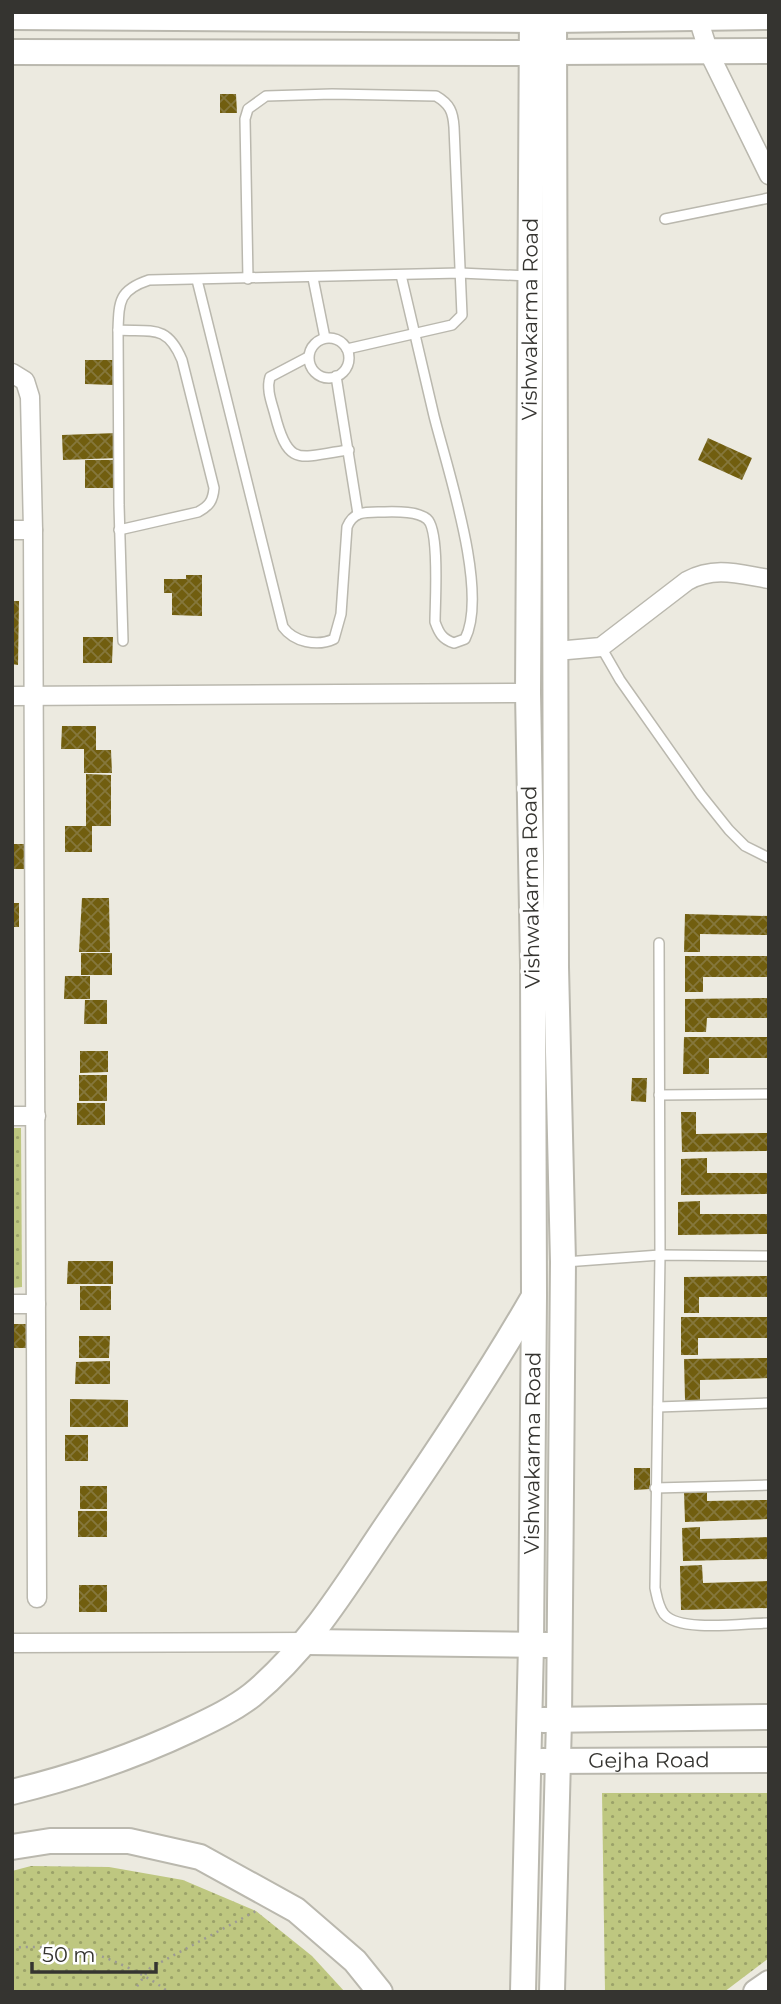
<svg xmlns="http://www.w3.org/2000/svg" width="781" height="2004" viewBox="0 0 781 2004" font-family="Montserrat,sans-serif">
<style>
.park{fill:url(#park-dots)}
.building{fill:url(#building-cross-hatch)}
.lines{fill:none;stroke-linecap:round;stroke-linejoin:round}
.lane-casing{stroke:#bab8ae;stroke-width:12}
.street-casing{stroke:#bab8ae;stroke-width:21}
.secondary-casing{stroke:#bab8ae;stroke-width:28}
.path{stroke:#9c9a93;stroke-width:2.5;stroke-dasharray:2 5;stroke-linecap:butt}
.lane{stroke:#fff;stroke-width:9}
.street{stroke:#fff;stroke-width:18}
.secondary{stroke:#fff;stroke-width:24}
.labels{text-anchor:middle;stroke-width:7;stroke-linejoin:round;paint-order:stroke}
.street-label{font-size:21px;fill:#353430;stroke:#fff}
</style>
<defs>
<pattern id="park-dots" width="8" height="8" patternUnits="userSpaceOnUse" patternTransform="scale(1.75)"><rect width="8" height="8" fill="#bec780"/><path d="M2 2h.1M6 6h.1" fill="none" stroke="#9ba269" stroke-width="1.8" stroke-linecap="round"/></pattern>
<pattern id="building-cross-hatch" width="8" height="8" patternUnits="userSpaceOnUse" patternTransform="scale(1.75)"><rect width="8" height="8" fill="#715e0f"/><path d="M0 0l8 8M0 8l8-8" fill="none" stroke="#85773c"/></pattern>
</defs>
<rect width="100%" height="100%" fill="#eceae0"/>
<!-- park -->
<g class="park">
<polygon points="12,1128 21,1128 22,1287 12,1288"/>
<polygon points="602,1793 769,1793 769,1958 724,1992 605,1992"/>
<polygon points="31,1866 109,1867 183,1880 256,1911 312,1956 345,1992 12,1992 12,1871"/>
</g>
<!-- building -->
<g class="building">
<polygon points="220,94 236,94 237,113 220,113"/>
<polygon points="85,360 115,360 114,385 85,384"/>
<polygon points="117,433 118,458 63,460 62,435"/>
<polygon points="708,438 752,458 742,480 698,460"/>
<rect x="85" y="460" width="32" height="28"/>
<polygon points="186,575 202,575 202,616 172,615 172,593 164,593 164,579 186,579"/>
<polygon points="12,601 19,601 18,665 12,664"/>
<polygon points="83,637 113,637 112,663 83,663"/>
<polygon points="62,726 96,726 96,750 111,750 112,773 84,773 84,749 61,749"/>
<polygon points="86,774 111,775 111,826 92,826 92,852 65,852 65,826 86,826"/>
<polygon points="12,844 26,844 27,869 12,869"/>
<polygon points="82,898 109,898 110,952 79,952"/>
<rect x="12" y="903" width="7" height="24"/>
<polygon points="685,914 769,916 769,935 700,934 700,952 684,952"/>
<rect x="81" y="953" width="31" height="22"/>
<polygon points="685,956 769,956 769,977 703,977 703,992 685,992"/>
<polygon points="65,976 90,976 90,999 64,999"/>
<polygon points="769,998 769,1018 707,1018 706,1032 685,1032 685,999"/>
<polygon points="85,1000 107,1000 107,1024 84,1024"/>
<polygon points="684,1037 769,1037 769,1058 709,1058 709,1074 683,1074"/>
<polygon points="80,1051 108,1051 108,1072 80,1073"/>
<rect x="79" y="1075" width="28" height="26"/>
<polygon points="632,1078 647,1078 646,1102 631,1101"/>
<rect x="77" y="1103" width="28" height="22"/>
<polygon points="681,1112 696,1112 696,1134 769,1133 769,1151 682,1152"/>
<polygon points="707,1158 707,1173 769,1173 769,1194 681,1195 681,1159"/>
<polygon points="700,1201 700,1214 769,1214 769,1234 678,1235 678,1202"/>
<polygon points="68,1261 113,1261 113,1284 67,1284"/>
<polygon points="769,1276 769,1297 699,1297 699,1313 684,1313 684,1277"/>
<rect x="80" y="1286" width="31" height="24"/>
<polygon points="681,1317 769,1317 769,1338 698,1338 698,1355 681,1355"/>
<rect x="12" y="1324" width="18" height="24"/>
<polygon points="79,1336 110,1336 109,1358 79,1358"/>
<polygon points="769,1358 769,1378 700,1380 700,1400 685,1400 684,1359"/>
<polygon points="110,1361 110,1384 75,1384 76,1362"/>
<polygon points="70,1399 128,1400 128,1427 70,1427"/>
<rect x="65" y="1435" width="23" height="26"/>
<polygon points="634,1468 650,1468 650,1489 634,1490"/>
<rect x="80" y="1486" width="27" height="23"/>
<polygon points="684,1492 707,1492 707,1501 769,1500 769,1519 685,1522"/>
<rect x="78" y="1511" width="29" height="26"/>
<polygon points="700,1527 700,1539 769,1537 769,1559 683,1561 682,1528"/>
<polygon points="702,1565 703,1583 769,1581 769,1608 681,1610 680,1566"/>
<rect x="79" y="1585" width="28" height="27"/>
</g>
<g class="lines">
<!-- lane casing -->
<g class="lane-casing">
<g id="lane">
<polyline points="665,219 769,198"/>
<polyline points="313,278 325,338"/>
<path d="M 248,279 L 245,119 L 248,109 L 266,96 L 332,94 L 436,96 C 450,104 453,112 454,127 L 462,315 L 452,325 L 347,349"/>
<path d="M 197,280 L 283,627 C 294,642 317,647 334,639 L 341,614 L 347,527 C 353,512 364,512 378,512 C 392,512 416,510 427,519 C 440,530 435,603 435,622 C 439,633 442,639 454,643 L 465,639 C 489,592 447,468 434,416 C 423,369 412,322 401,275"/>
<path d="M 118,330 C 152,332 167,324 182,360 L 214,488 C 213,501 209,506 198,512 L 119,530"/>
<circle cx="329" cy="358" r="20"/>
<path d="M 308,357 L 270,377 C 266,390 272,403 275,415 C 289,470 301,456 349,450"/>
<polyline points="336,376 358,514"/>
<path d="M 123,641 L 119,505 L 118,330 C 119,301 119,290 149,280 L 460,273 L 529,276"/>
<polyline points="601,647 620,680 701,795 729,830 745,846 769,858"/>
<path d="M 659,943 L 660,1255 L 655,1588 C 657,1597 658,1606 664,1614 C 680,1633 745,1623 769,1623"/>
<polyline points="659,1095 769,1094"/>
<polyline points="565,1262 660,1255 769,1256"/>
<polyline points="658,1407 769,1403"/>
<polyline points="655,1488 769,1485"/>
</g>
</g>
<!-- street casing -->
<g class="street-casing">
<g id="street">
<polyline points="698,18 709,53 769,175"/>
<polyline points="12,373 25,381 30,397 33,530 37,1598"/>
<polyline points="12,530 33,530"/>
<path d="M 556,651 L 601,647 L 687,581 C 715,566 738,574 769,579"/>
<polyline points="12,696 528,693"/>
<polyline points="12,1116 36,1116"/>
<polyline points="12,1304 36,1304"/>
<polyline points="12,1643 307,1642"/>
</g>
</g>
<!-- secondary casing -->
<g class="secondary-casing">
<g id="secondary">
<polyline points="12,17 532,20"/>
<polyline points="554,20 769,17"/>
<polyline points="12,52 533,53"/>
<polyline points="554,52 769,51"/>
<polyline points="307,1642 548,1645"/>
<polyline points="543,1720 769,1717"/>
<path id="s1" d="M 542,1761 L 769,1760"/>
<path d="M 12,1792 C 74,1777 135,1756 192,1729 C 213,1719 234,1709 252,1695 C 310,1647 345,1587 387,1525 C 438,1451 488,1376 533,1298"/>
<polyline points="12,1847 50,1841 129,1841 200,1857 296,1910 355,1961 380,1992"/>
<path id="s2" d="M 523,1992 L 531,1644 L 534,1296 L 533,965 L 528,693 L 532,12"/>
<polyline points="552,1992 559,1720 563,1262 556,967 554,12"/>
<polyline points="756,1992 769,1983"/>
</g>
</g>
<!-- path -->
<g class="path">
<path d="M 12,1948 C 31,1945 76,1949 94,1954 C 113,1959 154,1979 168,1992"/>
<polyline points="133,1992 150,1968 256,1911"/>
</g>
<!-- lane -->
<use href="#lane" class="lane"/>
<!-- street -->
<use href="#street" class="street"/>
<!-- secondary -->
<use href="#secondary" class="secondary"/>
</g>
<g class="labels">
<!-- street labels -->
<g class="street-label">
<text dy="7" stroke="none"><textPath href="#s2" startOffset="1673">Vishwakarma Road</textPath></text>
<text transform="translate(531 887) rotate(-91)" y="7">Vishwakarma Road</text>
<text dy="7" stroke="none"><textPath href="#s2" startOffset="539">Vishwakarma Road</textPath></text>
<text dy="7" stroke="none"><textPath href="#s1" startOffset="107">Gejha Road</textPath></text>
</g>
</g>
<!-- border -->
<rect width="781" height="2004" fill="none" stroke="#353430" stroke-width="28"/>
<!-- scale -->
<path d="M32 1962v10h124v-10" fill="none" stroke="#353430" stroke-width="3.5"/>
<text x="42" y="1962" font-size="21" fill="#353430" stroke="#ffffff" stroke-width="5" paint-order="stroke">50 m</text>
</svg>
